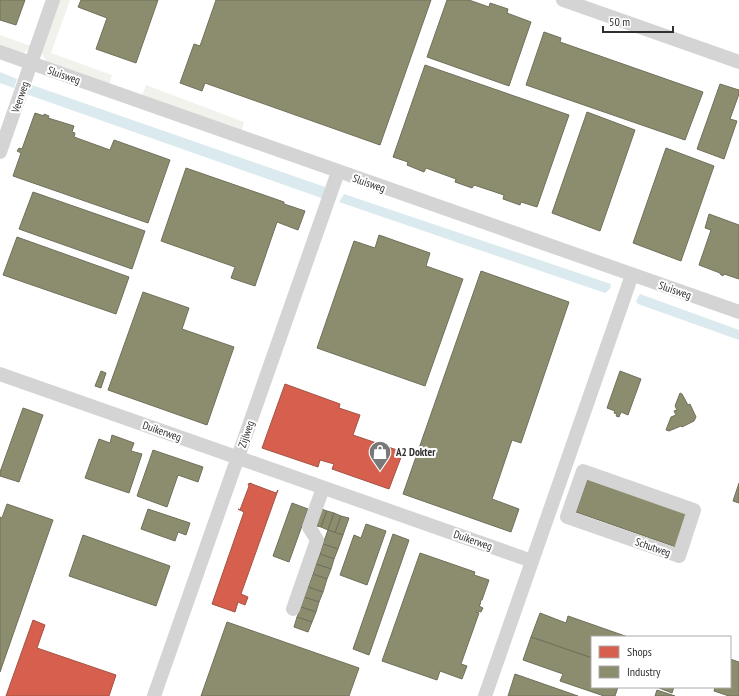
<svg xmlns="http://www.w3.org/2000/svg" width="739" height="696" viewBox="0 0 739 696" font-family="'PT Sans Narrow',sans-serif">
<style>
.green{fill:#f1f2ec}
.water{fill:#dbeaee}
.shops{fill:#d6604d;stroke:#a45244}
.industry{fill:#8c8c6e;stroke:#70705b}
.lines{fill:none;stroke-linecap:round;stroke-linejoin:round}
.minor{stroke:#d4d4d4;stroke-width:14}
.labels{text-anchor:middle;stroke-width:4;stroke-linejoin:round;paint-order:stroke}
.street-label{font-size:11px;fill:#303030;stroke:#fff}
.poi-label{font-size:11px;font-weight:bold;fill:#303030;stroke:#fff;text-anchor:start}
</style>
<rect width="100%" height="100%" fill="#fff"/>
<!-- green -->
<g class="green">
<polygon points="58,0 70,0 51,53 112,75 109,85 47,62 42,54 41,50"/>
<polygon points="0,35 31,46 24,53 0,47"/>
<polygon points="146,85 244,122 241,132 142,96"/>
</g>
<!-- water -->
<g class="water">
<polygon points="0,72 17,79 14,88 0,83"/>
<polygon points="29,84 328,188 324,199 26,94"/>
<polygon points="344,194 611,284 610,289 605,293 339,202"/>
<polygon points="640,294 739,330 739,340 638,304 636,301"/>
</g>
<!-- shops -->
<g class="shops">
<polygon points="285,384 340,404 339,408 360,415 353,435 403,452 389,489 332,469 334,464 320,460 318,467 262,448"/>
<polygon points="251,483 252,484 276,493 278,490 241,594 248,597 245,605 238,602 235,612 212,604 244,512 238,509 240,510 249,486 248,484"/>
<polygon points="33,620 45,625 37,648 116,675 109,696 6,696"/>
</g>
<!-- industry -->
<g class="industry">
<polygon points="0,0 25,0 16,25 0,20"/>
<polygon points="81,0 158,0 136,63 96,49 107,18 78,7"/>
<polygon points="216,0 431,0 380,145 205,83 202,91 180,83 194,44 200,46"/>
<polygon points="447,0 469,0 489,7 490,3 508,9 507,13 531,22 509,86 427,57"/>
<polygon points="544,32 561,38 560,42 703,92 685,140 526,85"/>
<polygon points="425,65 569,115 537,207 521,202 520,205 503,199 504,195 474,185 472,188 455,182 456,179 426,168 424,172 407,165 408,162 393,157"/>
<polygon points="720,84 739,90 739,94 730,119 737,121 724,159 697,149"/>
<polygon points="587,112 635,130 600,231 552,213"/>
<polygon points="35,113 44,116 44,114 49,116 48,118 74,126 72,132 75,133 74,137 110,150 114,140 170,160 148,223 13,176 21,153 17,151 19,148 22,149"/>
<polygon points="666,148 714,166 681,261 633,243"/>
<polygon points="186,168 284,202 284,204 305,211 298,230 277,222 255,286 231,278 235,267 161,241"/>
<polygon points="33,192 145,231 132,269 19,229"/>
<polygon points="709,214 739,225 739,279 724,274 723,276 720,274 720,273 699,265 711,230 705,228"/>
<polygon points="379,235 430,253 426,266 463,279 425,386 317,348 354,241 375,248"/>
<polygon points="17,237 129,277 116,314 3,275"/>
<polygon points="481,271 569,302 521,443 512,440 492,499 519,509 511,532 403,494"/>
<polygon points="143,292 189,308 182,329 234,347 207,425 108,390"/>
<polygon points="101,371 106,373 101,388 95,386"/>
<polygon points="620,371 641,379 628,415 621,412 619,417 616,416 617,414 614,413 615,411 607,408"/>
<polygon points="680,393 682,394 688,405 690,404 696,417 694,421 682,427 681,426 669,431 666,430 671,417 676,415 674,411 677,410 675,406"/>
<polygon points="23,408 43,415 19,482 0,476 0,472"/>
<polygon points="112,435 134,443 131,451 142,454 129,493 85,478 99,439 110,443"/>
<polygon points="153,450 203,467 198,482 178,475 167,507 137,496"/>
<polygon points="588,478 688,514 676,547 576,512"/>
<polygon points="739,483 739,503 733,501"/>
<polygon points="292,503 308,509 289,562 273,556"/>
<polygon points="7,504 53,520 0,672 0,517 2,518"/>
<polygon points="319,508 327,511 321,527 313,525"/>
<polygon points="148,509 190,523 186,535 178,532 175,541 141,529"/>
<polygon points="327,511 334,513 328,530 321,527"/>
<polygon points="334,513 341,516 335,533 328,530"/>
<polygon points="341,516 349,518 343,535 335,533"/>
<polygon points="366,524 386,531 367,585 340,575 354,535 361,538"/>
<polygon points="328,530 343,535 338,549 323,544"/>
<polygon points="393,534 409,540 369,655 353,649"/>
<polygon points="83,535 170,566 156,606 69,576"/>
<polygon points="323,544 338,549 334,559 320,554"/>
<polygon points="420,553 475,572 474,575 489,580 482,600 481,600 480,605 479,606 483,608 481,612 477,611 476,612 479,613 461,664 467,666 462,679 440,671 437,680 382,661"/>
<polygon points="320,554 334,559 331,569 316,564"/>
<polygon points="316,564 331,569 327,579 313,574"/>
<polygon points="313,574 327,579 323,592 308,587"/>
<polygon points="308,587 323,592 319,602 304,597"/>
<polygon points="304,597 319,602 316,612 301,607"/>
<polygon points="301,607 316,612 312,622 297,617"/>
<polygon points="540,613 566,623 568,616 628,637 592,637 592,658 531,637"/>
<polygon points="297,617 312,622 308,632 294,627"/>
<polygon points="227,622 359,668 349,696 201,696"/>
<polygon points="531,637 592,658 592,687 618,687 615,696 604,696 560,681 563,674 523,660"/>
<polygon points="730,659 739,662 739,696 729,696 714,691 715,687 730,687"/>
<polygon points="515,674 578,696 508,696"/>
<polygon points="660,687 674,687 672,693 659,688"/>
<polygon points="657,690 675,696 655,696"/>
</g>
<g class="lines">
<!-- minor -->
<g class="minor">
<polyline points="563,0 739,62"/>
<polyline points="0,52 739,312"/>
<polyline points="0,152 53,0"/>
<polyline points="0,374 532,561"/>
<polygon points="583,471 694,510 679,556 567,517"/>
<polyline points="293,609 317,540 309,527 323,488"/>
<polyline points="154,696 338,172"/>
<polyline points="485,696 632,275"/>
</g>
</g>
<!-- icons -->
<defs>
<g id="shop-pin" transform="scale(1.15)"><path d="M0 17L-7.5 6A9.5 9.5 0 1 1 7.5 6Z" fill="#787878" stroke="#fff"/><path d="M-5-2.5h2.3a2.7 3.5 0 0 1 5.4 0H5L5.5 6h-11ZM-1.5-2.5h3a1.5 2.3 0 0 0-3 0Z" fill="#fff"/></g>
</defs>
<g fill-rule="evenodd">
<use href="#shop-pin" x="380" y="452"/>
</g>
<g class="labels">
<!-- street labels -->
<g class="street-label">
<text transform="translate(64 75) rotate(19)" y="4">Sluisweg</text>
<text transform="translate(20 97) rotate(-71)" y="4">Veerweg</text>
<text transform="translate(369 183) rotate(19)" y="4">Sluisweg</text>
<text transform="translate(675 290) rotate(19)" y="4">Sluisweg</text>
<text transform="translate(162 431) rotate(19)" y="4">Duikerweg</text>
<text transform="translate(246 434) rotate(-71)" y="4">Zijlweg</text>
<text transform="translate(473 540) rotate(19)" y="4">Duikerweg</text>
<text transform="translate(653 547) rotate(19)" y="4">Schutweg</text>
</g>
<!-- poi labels -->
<g class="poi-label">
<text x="396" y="456">A2 Dokter</text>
</g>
</g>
<!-- legend -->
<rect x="591" y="636" width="140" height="52" fill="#ffffff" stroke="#acacac"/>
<rect x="599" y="646" width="20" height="12" fill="#d6604d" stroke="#acacac"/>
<text x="627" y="656" font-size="12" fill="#303030">Shops</text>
<rect x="599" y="666" width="20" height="12" fill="#8c8c6e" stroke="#acacac"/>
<text x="627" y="676" font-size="12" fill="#303030">Industry</text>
<!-- scale -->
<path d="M603 26v6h70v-6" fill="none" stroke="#303030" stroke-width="2"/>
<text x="609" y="26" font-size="12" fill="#303030" stroke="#ffffff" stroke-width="3" paint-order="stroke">50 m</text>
</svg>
